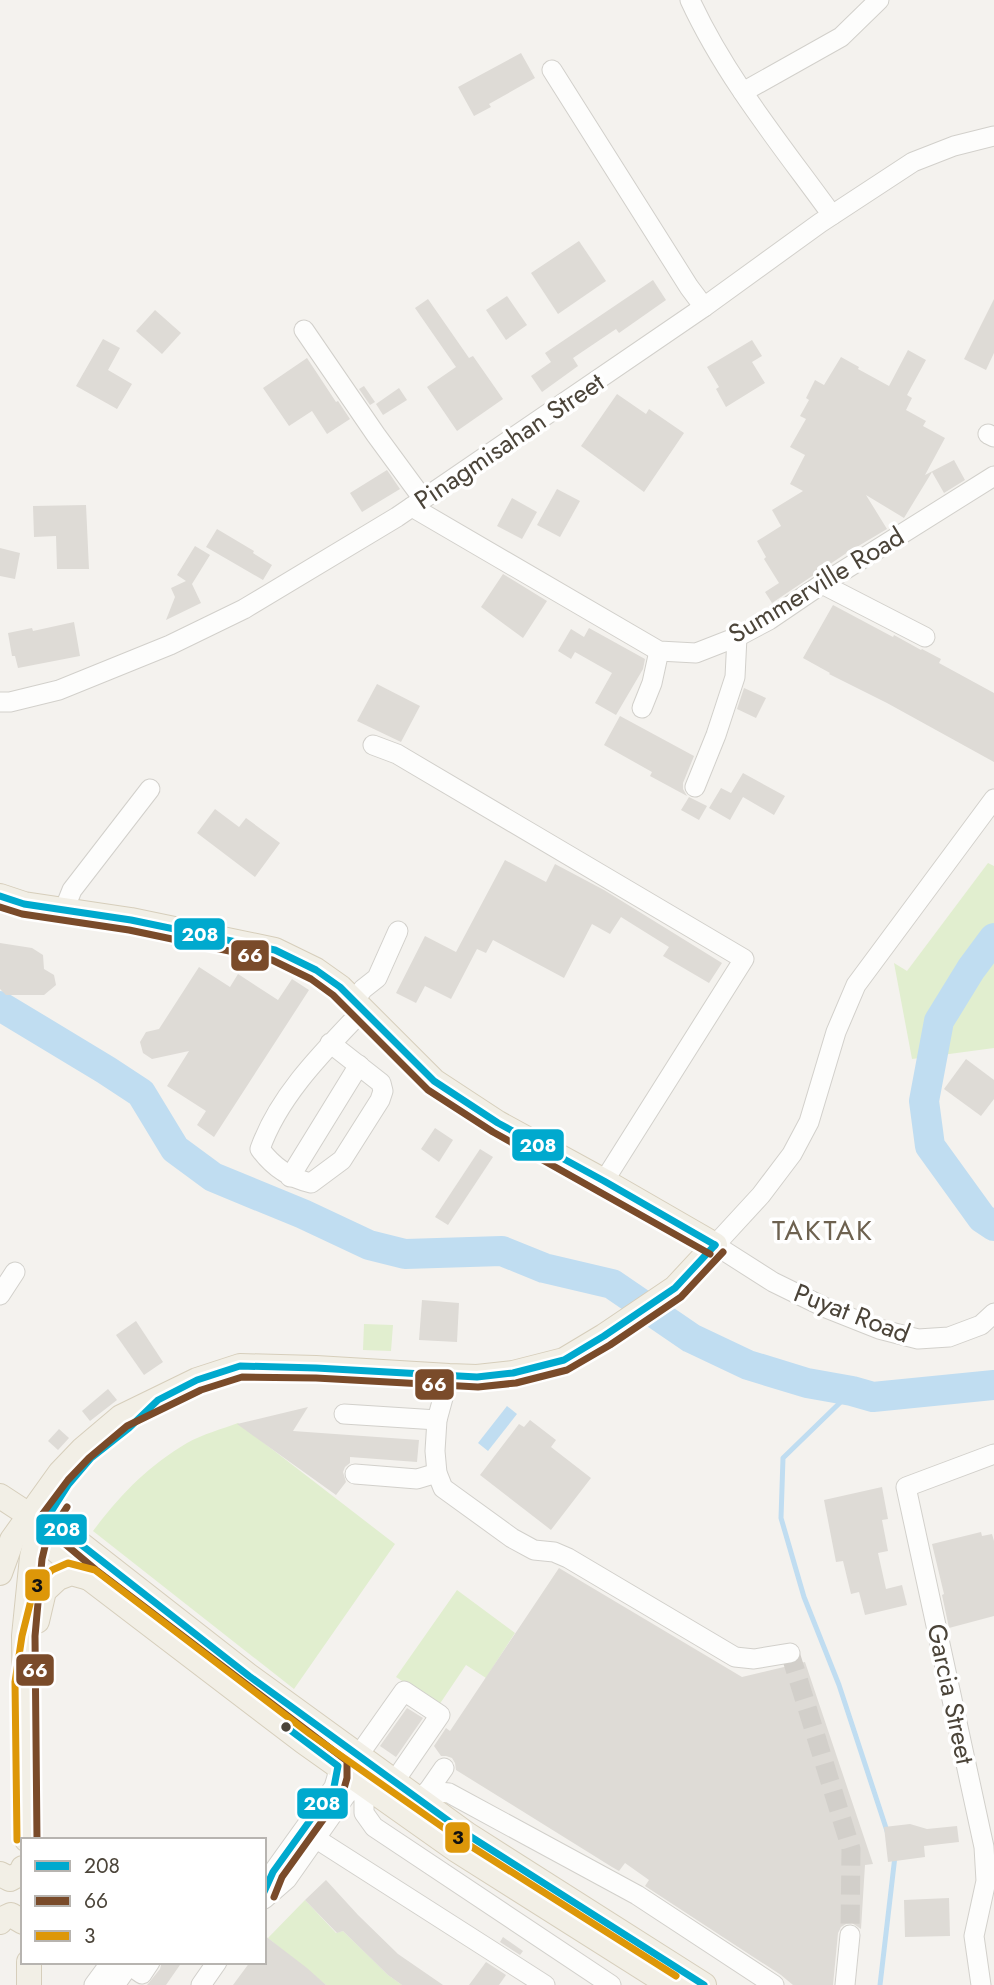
<svg xmlns="http://www.w3.org/2000/svg" width="994" height="1985" viewBox="0 0 994 1985" font-family="Jost,sans-serif">
<style>
.green{fill:#e1eecf}
.water{fill:#c0ddf1}
.lines{fill:none;stroke-linecap:round;stroke-linejoin:round}
.stream{stroke:#c0ddf1;stroke-width:5}
.river{stroke:#c0ddf1;stroke-width:30}
.building{fill:#dedbd6}
.minor-tunnel{stroke:#d2cfca;stroke-width:19;stroke-dasharray:19 10;stroke-linecap:butt}
.minor-casing{stroke:#d2d0cb;stroke-width:21}
.major-casing{stroke:#d6cebb;stroke-width:26}
.minor{stroke:#fdfdfc;stroke-width:19}
.major{stroke:#f2efe6;stroke-width:24}
.bus-1-casing{stroke:#fff;stroke-width:12}
.bus-2-casing{stroke:#fff;stroke-width:12}
.bus-3-casing{stroke:#fff;stroke-width:12}
.bus-1{stroke:#00a9ce;stroke-width:7}
.bus-2{stroke:#7a4b2a;stroke-width:7}
.bus-3{stroke:#dd9709;stroke-width:7}
.bus-dot{fill:#4b4439;stroke:#fff;stroke-width:2.5}
.labels{text-anchor:middle;stroke-width:7;stroke-linejoin:round;paint-order:stroke}
.street-label{font-size:26px;fill:#4b4439;stroke:#fff}
.neighbourhood-label{font-size:28px;letter-spacing:2px;fill:#6e6250;stroke:#fff}
.line-badge{stroke:#fff;stroke-width:2.5}
.badge-label{font-size:19px;text-anchor:middle;font-weight:bold;fill:#fff}
.pale-badge-label{font-size:19px;text-anchor:middle;font-weight:bold;fill:#111}
</style>
<rect width="100%" height="100%" fill="#f4f2ee"/>
<!-- green -->
<g class="green">
<polygon points="988,863 994,866 994,1048 912,1059 894,963 907,971"/>
<polygon points="364,1324 393,1325 391,1351 363,1350"/>
<path d="M 238,1423 L 395,1544 L 294,1689 L 93,1531 C 120,1495 148,1466 187,1443 C 203,1434 222,1429 238,1423 Z"/>
<polygon points="457,1590 515,1633 486,1678 466,1665 439,1705 396,1677"/>
<polygon points="305,1900 336,1933 343,1931 388,1975 402,1985 326,1985 268,1938"/>
</g>
<!-- water -->
<polygon class="water" points="507,1406 517,1414 488,1451 478,1443"/>
<g class="lines">
<!-- stream -->
<g class="stream">
<polyline points="852,1391 783,1458 781,1518 804,1597 839,1685 888,1834"/>
<polyline points="880,1985 895,1856"/>
</g>
<!-- river -->
<g class="river">
<polyline points="994,938 971,969 939,1021 924,1101 930,1146 982,1218 994,1226"/>
<polyline points="0,1006 106,1070 141,1093 175,1149 213,1177 303,1214 369,1245 405,1254 502,1251 544,1268 612,1284 691,1338 748,1365 807,1383 852,1391 873,1397 994,1385"/>
</g>
</g>
<!-- building -->
<g class="building">
<polygon points="521,53 535,78 489,104 491,107 474,116 458,87"/>
<polygon points="579,241 606,281 558,314 531,273"/>
<polygon points="653,280 666,300 619,333 616,329 573,358 578,366 542,392 531,376 551,362 545,353"/>
<polygon points="507,296 527,325 506,340 486,310"/>
<polygon points="428,299 469,358 473,356 503,399 457,431 427,387 456,367 415,308"/>
<polygon points="994,299 994,353 986,370 964,359"/>
<polygon points="155,310 181,333 162,354 136,331"/>
<polygon points="103,339 120,348 108,370 132,384 117,409 76,386"/>
<polygon points="752,340 762,356 752,362 765,383 726,407 716,389 719,387 707,367"/>
<polygon points="908,350 926,360 907,395 912,398 906,410 926,421 923,426 945,438 925,475 954,460 965,480 944,493 932,472 904,518 866,495 887,529 845,554 772,603 765,592 779,583 764,559 766,557 757,541 781,526 772,510 803,491 790,484 805,455 790,447 806,419 800,416 809,400 806,398 815,380 824,385 841,357 859,367 858,369 889,386"/>
<polygon points="307,358 336,402 338,401 350,419 327,434 312,411 289,426 263,388"/>
<polygon points="364,386 375,402 370,405 359,389"/>
<polygon points="399,388 407,400 383,415 376,404"/>
<polygon points="617,394 646,414 649,409 684,433 644,492 581,446"/>
<polygon points="387,470 400,489 362,512 350,493"/>
<polygon points="557,489 580,501 560,537 537,525"/>
<polygon points="512,498 537,512 522,539 497,526"/>
<polygon points="86,505 89,569 57,569 56,536 34,537 33,506"/>
<polygon points="217,529 254,551 253,553 272,565 263,580 206,547"/>
<polygon points="195,546 210,555 192,584 201,603 166,620 175,597 171,588 186,581 177,575"/>
<polygon points="0,548 20,553 15,579 0,576"/>
<polygon points="503,574 547,601 523,638 481,607"/>
<polygon points="833,605 893,637 894,635 921,650 922,649 941,659 939,663 994,693 994,762 887,703 829,674 830,673 803,658"/>
<polygon points="74,622 80,656 18,668 15,656 12,656 8,633 32,628 33,631"/>
<polygon points="589,628 645,659 643,669 616,715 595,703 612,673 575,652 571,659 558,651 571,629 584,637"/>
<polygon points="377,684 420,706 401,742 357,721"/>
<polygon points="744,688 766,698 756,718 737,709"/>
<polygon points="620,716 694,756 683,783 683,789 687,796 650,776 652,772 604,745"/>
<polygon points="743,773 785,796 774,815 743,797 730,820 709,808 721,788 731,793"/>
<polygon points="689,797 707,806 699,820 681,810"/>
<polygon points="215,809 239,827 246,818 280,843 255,877 197,833"/>
<polygon points="505,860 546,882 555,864 604,890 722,963 709,983 663,956 669,947 621,917 610,934 592,924 564,978 493,940 486,953 477,949 451,999 425,986 416,1003 396,993 425,936 456,952"/>
<polygon points="0,943 32,948 43,955 44,969 54,975 56,985 44,995 6,995 0,989"/>
<polygon points="199,967 230,987 238,974 278,1000 292,979 309,990 214,1137 197,1125 206,1111 167,1086 189,1051 152,1059 143,1053 140,1042 146,1032 159,1029"/>
<polygon points="966,1059 994,1080 994,1099 981,1116 944,1089"/>
<polygon points="435,1128 453,1140 439,1162 421,1149"/>
<polygon points="480,1149 493,1157 448,1225 435,1217"/>
<polygon points="422,1300 459,1303 457,1342 419,1340"/>
<polygon points="136,1321 163,1362 144,1375 116,1335"/>
<polygon points="108,1389 117,1400 90,1421 82,1411"/>
<polygon points="308,1407 293,1431 419,1440 417,1462 350,1457 350,1463 345,1467 343,1472 346,1482 336,1495 237,1424"/>
<polygon points="530,1420 556,1440 551,1447 591,1478 551,1530 480,1475 519,1424 524,1427"/>
<polygon points="59,1429 69,1438 58,1450 48,1441"/>
<polygon points="882,1487 888,1519 882,1520 888,1551 878,1553 886,1589 902,1585 907,1605 865,1615 859,1592 851,1594 843,1561 836,1562 824,1500"/>
<polygon points="981,1532 982,1536 992,1534 994,1541 994,1616 949,1628 942,1595 944,1594 932,1544"/>
<polygon points="559,1568 742,1677 805,1662 873,1864 865,1865 861,1929 852,1923 846,1924 841,1927 838,1933 833,1985 793,1985 781,1975 645,1886 649,1880 625,1863 619,1871 612,1867 456,1770 455,1763 452,1758 446,1756 441,1756 434,1746 446,1728 450,1731"/>
<polygon points="407,1708 423,1718 396,1757 380,1746"/>
<polygon points="910,1824 927,1829 957,1826 959,1842 924,1846 925,1857 888,1862 884,1827"/>
<polygon points="326,1880 358,1915 398,1954 443,1985 402,1985 388,1975 343,1931 337,1933 305,1900"/>
<polygon points="949,1898 950,1936 905,1937 904,1900"/>
<polygon points="264,1935 307,1968 326,1985 233,1985 250,1962 264,1962"/>
<polygon points="503,1937 523,1951 520,1955 500,1942"/>
<polygon points="162,1962 182,1962 166,1985 147,1985 160,1969"/>
<polygon points="486,1962 506,1975 499,1985 469,1985"/>
</g>
<g class="lines">
<!-- minor-tunnel -->
<polyline class="minor-tunnel" points="790,1653 851,1849 850,1935"/>
<!-- minor casing -->
<g class="minor-casing">
<g id="minor">
<path d="M 690,0 C 726,78 782,146 832,215"/>
<polyline points="552,70 689,287 704,307"/>
<polyline points="743,92 841,37 879,0"/>
<polyline points="304,330 376,435 423,499"/>
<polyline points="988,434 994,437"/>
<polyline points="412,507 659,651 696,653 737,637 769,620 822,584 994,476"/>
<polyline points="822,584 925,637"/>
<polyline points="0,702 10,702 59,690 170,645 244,609 397,517 704,307 820,223 913,162 954,146 994,136"/>
<polyline points="642,708 652,683 659,651"/>
<polyline points="373,745 397,754 744,959 604,1181"/>
<polyline points="695,787 716,735 735,677 737,637"/>
<polyline points="994,799 856,985 836,1032 809,1122 792,1154 761,1195 715,1245 773,1282 826,1308 879,1329 918,1339 949,1337 981,1325 994,1313"/>
<polyline points="64,910 72,890 150,789"/>
<polyline points="354,1001 363,989 377,978 398,931"/>
<path d="M 330,1043 L 381,1083 L 383,1091 L 380,1100 L 342,1160 L 311,1183 C 289,1178 273,1167 260,1149 C 279,1095 324,1051 363,1010"/>
<polyline points="290,1177 359,1065"/>
<polyline points="0,1295 15,1272"/>
<polyline points="449,1376 437,1420 435,1451 437,1473 443,1488 512,1538 534,1550 554,1552 568,1558 735,1657 754,1659 790,1653"/>
<polyline points="344,1414 437,1420"/>
<polyline points="355,1474 417,1479 437,1473"/>
<polyline points="358,1756 404,1691 440,1715 394,1782"/>
<polyline points="428,1791 444,1768"/>
<polyline points="417,1799 428,1791 449,1793 637,1895 774,1985"/>
<polyline points="315,1838 545,1985"/>
<polyline points="264,1893 273,1872 334,1787 337,1777 338,1766"/>
<polyline points="264,1899 287,1879 346,1795 355,1787 364,1785 364,1813 374,1827 611,1985"/>
<polyline points="94,1985 111,1962"/>
<polyline points="115,1985 129,1965 142,1974 150,1962"/>
<polyline points="201,1985 217,1962"/>
<polyline points="845,1985 850,1935"/>
<polyline points="981,1985 974,1936 986,1881 984,1847 906,1487 994,1454"/>
</g>
</g>
<!-- major casing -->
<g class="major-casing">
<g id="major">
<polyline points="0,896 24,904 131,920 275,950 316,970 340,987 434,1081 498,1123 604,1181 715,1245 675,1288 604,1336 564,1360 513,1373 477,1377 449,1376 316,1368 240,1366 197,1380 121,1417 82,1450 60,1473 12,1540 0,1573"/>
<polyline points="0,1496 29,1515 47,1518 249,1676 468,1835 704,1985"/>
<polyline points="29,1515 37,1534 89,1578 304,1742 455,1849 670,1985"/>
<polyline points="37,1621 44,1591 58,1578 71,1573 89,1578"/>
<polyline points="27,1840 24,1636 32,1557 37,1534 44,1523"/>
<polyline points="0,1874 10,1879 21,1873 23,1868"/>
<polyline points="0,1922 2,1919 11,1915 23,1922"/>
<polyline points="29,1962 29,1985"/>
</g>
</g>
<!-- minor -->
<use href="#minor" class="minor"/>
<!-- major -->
<use href="#major" class="major"/>
<!-- bus-1 casing -->
<g class="bus-1-casing">
<g id="bus-1">
<polyline points="0,896 24,904 131,920 275,950 316,970 340,987 434,1081 498,1123 604,1181 715,1245"/>
<polyline points="264,1892 273,1872 334,1787 338,1766 286,1727"/>
<polyline points="704,1985 468,1835 249,1676 47,1518 68,1485 91,1458 129,1428 158,1400 197,1380 240,1366 316,1368 477,1377 513,1373 564,1360 604,1336 675,1288 715,1245"/>
</g>
</g>
<!-- bus-2 casing -->
<g class="bus-2-casing">
<g id="bus-2">
<polyline points="0,907 22,914 129,930 272,960 311,979 333,995 428,1090 493,1132 710,1254"/>
<polyline points="37,1840 35,1636 42,1559 47,1538 67,1507"/>
<polyline points="274,1897 282,1877 343,1792 347,1778 347,1761 96,1570 46,1528 41,1516 68,1480 89,1458 127,1426 201,1390 242,1377 316,1378 478,1387 516,1383 567,1370 610,1345 681,1297 723,1252"/>
</g>
</g>
<!-- bus-3 casing -->
<g class="bus-3-casing">
<polyline id="bus-3" points="17,1840 15,1682 22,1636 34,1588 52,1570 68,1563 95,1570 310,1734 461,1840 676,1976"/>
</g>
<!-- bus-1 -->
<use href="#bus-1" class="bus-1"/>
<!-- bus-2 -->
<use href="#bus-2" class="bus-2"/>
<!-- bus-3 -->
<use href="#bus-3" class="bus-3"/>
</g>
<!-- markers -->
<circle class="bus-dot" cx="286" cy="1727" r="6"/>
<g class="labels">
<!-- street labels -->
<g class="street-label">
<text transform="translate(509 441) rotate(-34)" y="9">Pinagmisahan Street</text>
<text transform="translate(816 585) rotate(-31)" y="9">Summerville Road</text>
<text transform="translate(852 1313) rotate(21)" y="9">Puyat Road</text>
<text transform="translate(951 1694) rotate(78)" y="9">Garcia Street</text>
</g>
<!-- neighbourhood labels -->
<g class="neighbourhood-label">
<text x="823" y="1240">TAKTAK</text>
</g>
</g>
<g class="line-badge">
<rect x="173" y="917" width="53" height="34" rx="7" fill="#00a9ce"/>
<rect x="230" y="939" width="40" height="33" rx="7" fill="#7a4b2a"/>
<rect x="511" y="1128" width="54" height="34" rx="7" fill="#00a9ce"/>
<rect x="414" y="1368" width="41" height="33" rx="7" fill="#7a4b2a"/>
<rect x="35" y="1513" width="53" height="33" rx="7" fill="#00a9ce"/>
<rect x="24" y="1568" width="27" height="34" rx="7" fill="#dd9709"/>
<rect x="15" y="1653" width="40" height="34" rx="7" fill="#7a4b2a"/>
<rect x="296" y="1787" width="53" height="33" rx="7" fill="#00a9ce"/>
<rect x="444" y="1821" width="27" height="33" rx="7" fill="#dd9709"/>
</g>
<g class="badge-label">
<text x="200" y="941">208</text>
<text x="250" y="962">66</text>
<text x="538" y="1152">208</text>
<text x="434" y="1391">66</text>
<text x="62" y="1536">208</text>
<text x="35" y="1677">66</text>
<text x="322" y="1810">208</text>
</g>
<g class="pale-badge-label">
<text x="37" y="1592">3</text>
<text x="458" y="1844">3</text>
</g>
<!-- legend -->
<rect x="21" y="1838" width="245" height="126" fill="#ffffff" stroke="#b7b4b0" stroke-width="2"/>
<rect x="35" y="1861" width="35" height="10" fill="#00a9ce" stroke="#b7b4b0" stroke-width="2"/>
<text x="84" y="1873" font-size="21" fill="#4b4439">208</text>
<rect x="35" y="1896" width="35" height="10" fill="#7a4b2a" stroke="#b7b4b0" stroke-width="2"/>
<text x="84" y="1908" font-size="21" fill="#4b4439">66</text>
<rect x="35" y="1931" width="35" height="10" fill="#dd9709" stroke="#b7b4b0" stroke-width="2"/>
<text x="84" y="1943" font-size="21" fill="#4b4439">3</text>
</svg>
